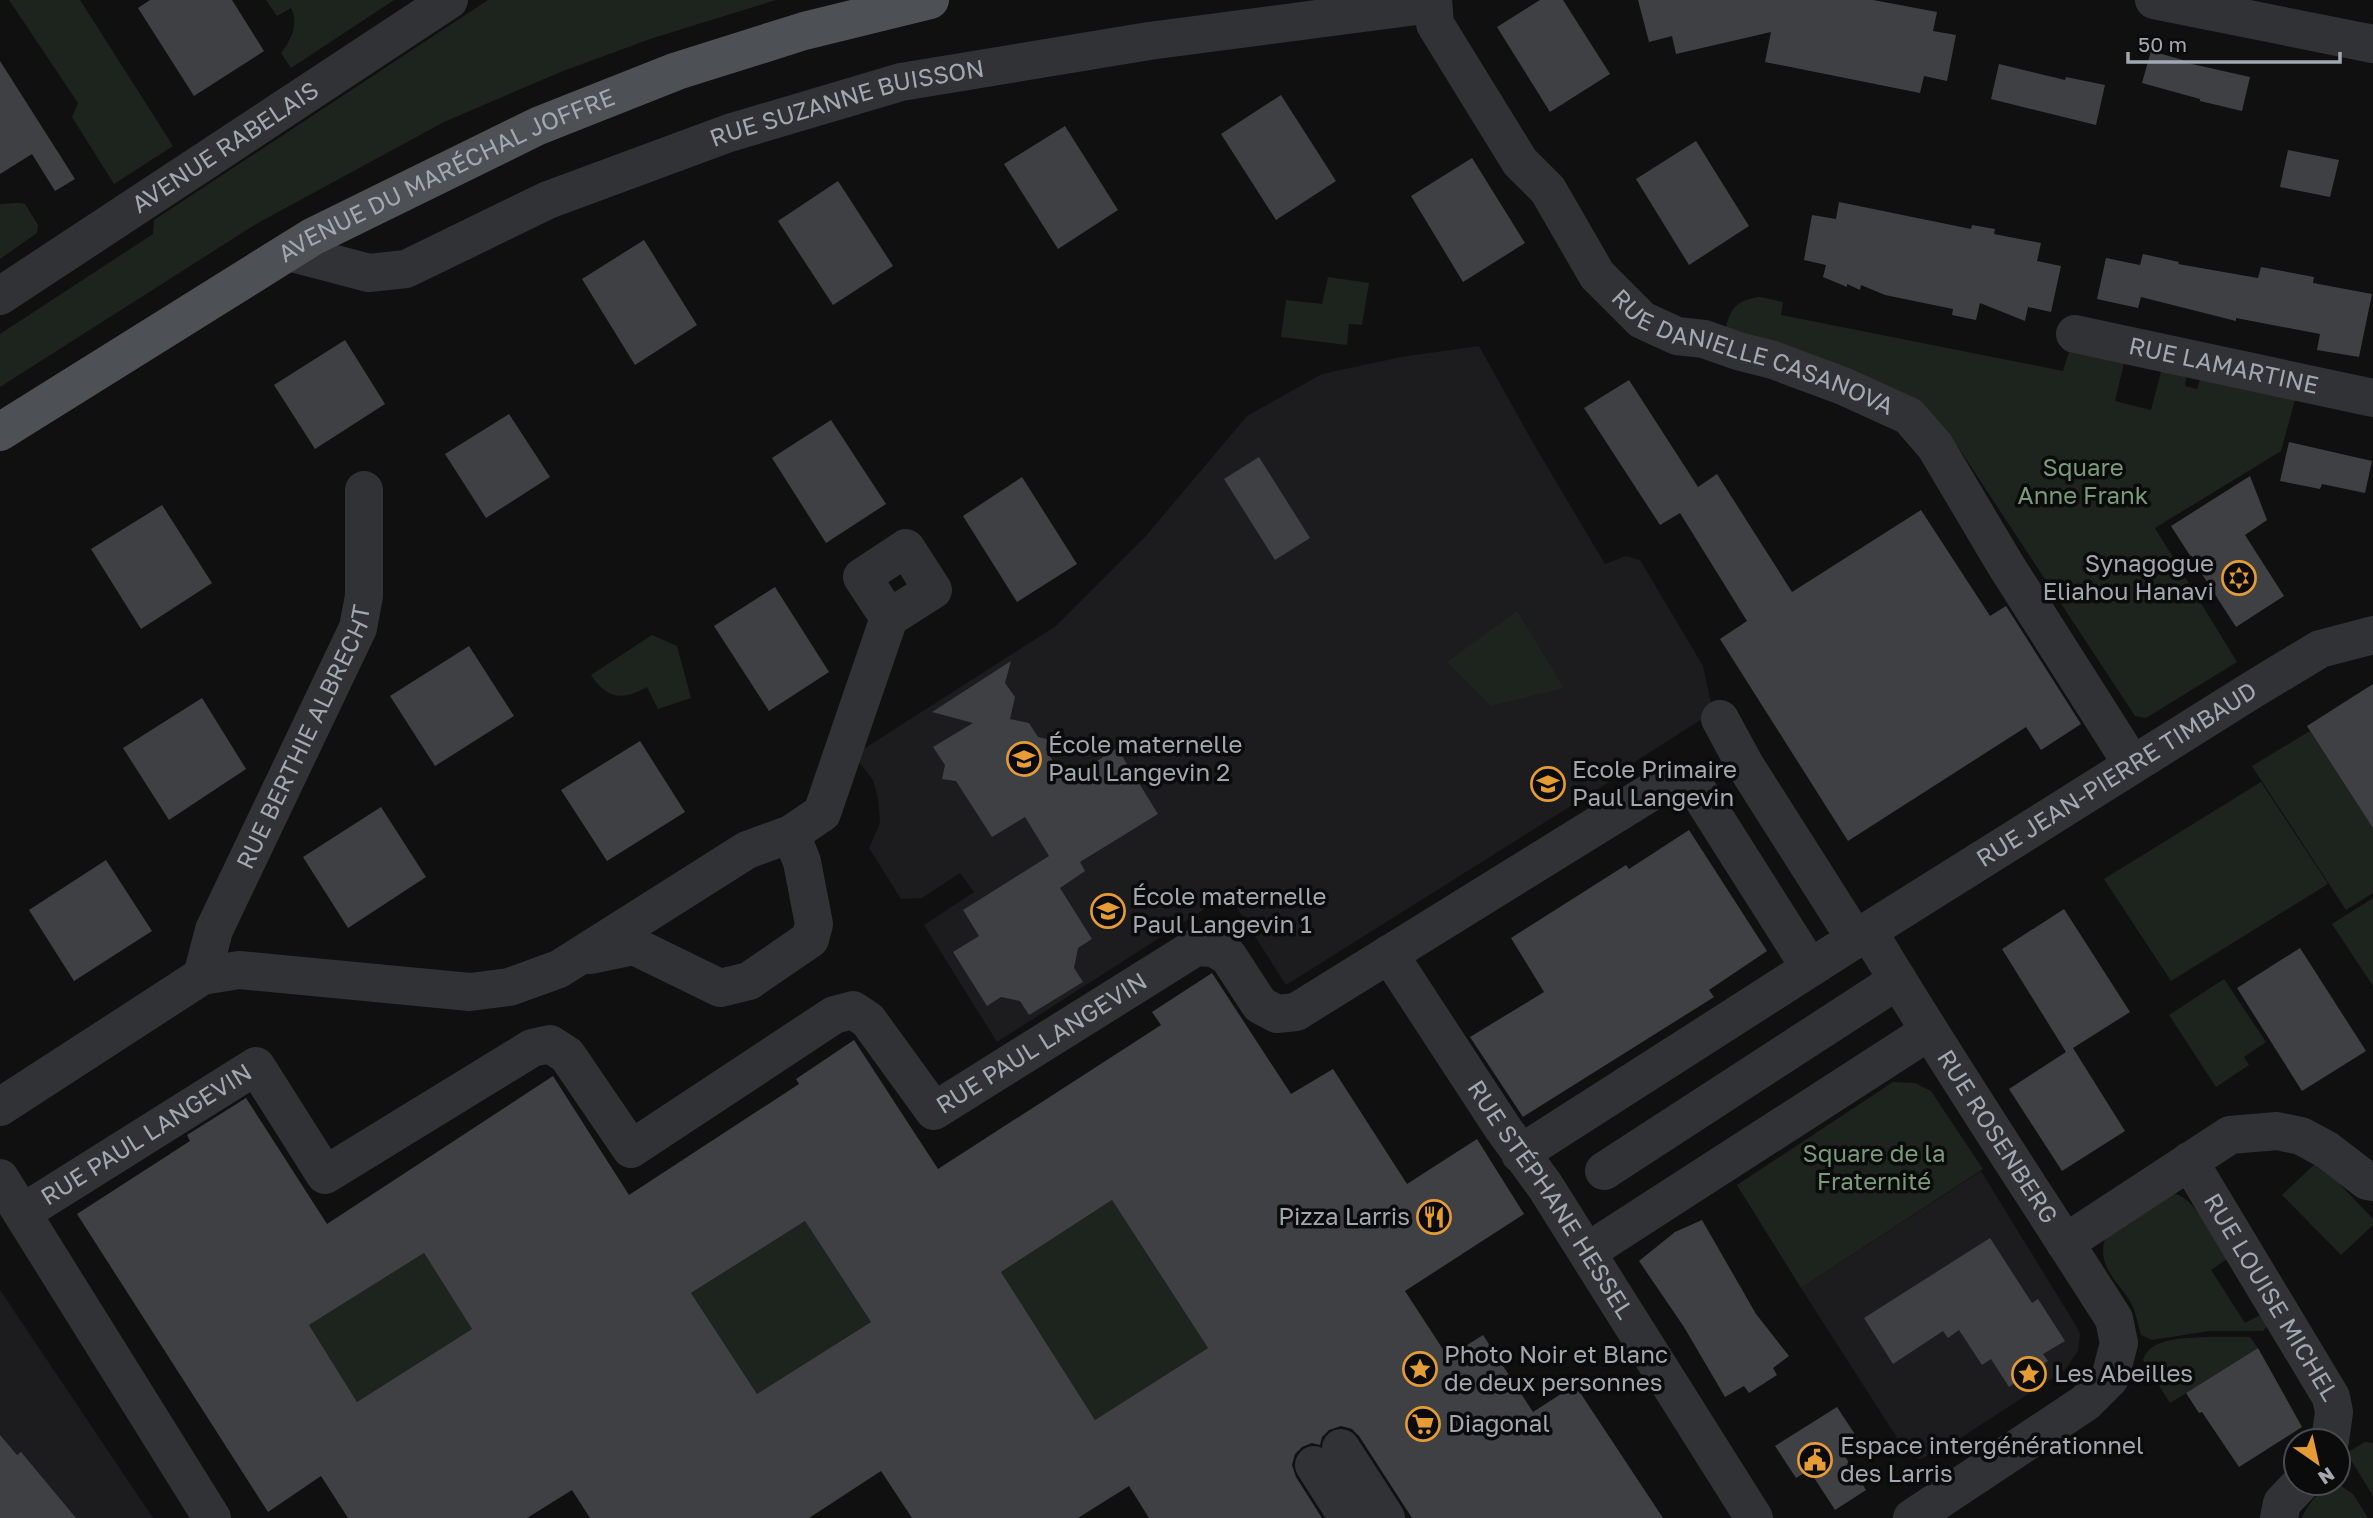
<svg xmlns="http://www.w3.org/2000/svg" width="2373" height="1518" viewBox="0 0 2373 1518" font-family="'Golos Text',sans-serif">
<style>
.built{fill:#1c1c1e}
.green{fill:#1d241d}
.building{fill:#3f4044;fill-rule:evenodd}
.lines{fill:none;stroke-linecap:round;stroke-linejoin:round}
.minor{stroke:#313236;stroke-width:38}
.major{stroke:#4d5055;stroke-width:38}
.labels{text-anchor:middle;stroke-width:7;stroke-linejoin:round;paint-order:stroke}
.street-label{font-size:24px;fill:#a2a8b1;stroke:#0b0b0c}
.park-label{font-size:24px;fill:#7a9b7a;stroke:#0b0b0c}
.poi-label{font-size:24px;fill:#a2a8b1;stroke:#0b0b0c;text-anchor:start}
</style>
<rect width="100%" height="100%" fill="#101011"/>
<!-- built -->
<g class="built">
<polygon points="1479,346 1532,441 1605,564 1626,556 1640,560 1703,666 1713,712 1616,774 1617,777 1286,985 1228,894 997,1042 924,925 974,892 960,873 922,898 901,899 869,848 880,823 878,798 873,780 859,762 862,750 1056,626 1145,537 1247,416 1322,374 1401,357"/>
<polygon points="1981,1171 2075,1324 2080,1334 2078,1351 2065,1370 1942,1450 1920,1459 1908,1453 1903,1447 1801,1288"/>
<polygon points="0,1290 153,1518 0,1518"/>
</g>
<!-- green -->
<g class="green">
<polygon points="9,0 80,0 173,146 114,184 72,117 78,103"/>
<path d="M 266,0 L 394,0 L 291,68 L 281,53 C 291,41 299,23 291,8 L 277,16 Z"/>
<polygon points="488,0 776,0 653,38 563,71 444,122 256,224 0,387 0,334 153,234 154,220"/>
<polygon points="18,203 25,204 38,225 37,233 0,259 0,204"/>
<polygon points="1328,277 1369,283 1362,325 1349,324 1347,345 1281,337 1286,300 1322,304"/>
<path d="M 1760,297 L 1783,302 L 1781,315 L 2063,371 L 2069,352 L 2124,363 L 2115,401 L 2151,410 L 2162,368 L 2187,373 L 2185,386 L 2197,389 L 2201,376 L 2296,396 L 2281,451 L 2155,528 L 2237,662 L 2146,718 L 2135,716 L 1958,447 L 1726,327 C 1731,306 1739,300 1760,297 Z"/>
<polygon points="1517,611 1564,688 1491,706 1447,662"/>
<path d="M 652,635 L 677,646 L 691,698 L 658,709 L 647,687 C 622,701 607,699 591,675 Z"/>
<polygon points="2310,731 2362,810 2373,804 2373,893 2346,910 2252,766"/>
<polygon points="2261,782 2328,884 2171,981 2104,879"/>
<polygon points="2373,898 2373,986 2332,924"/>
<polygon points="2224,979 2266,1042 2244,1057 2249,1065 2216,1087 2169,1015"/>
<polygon points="1893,1082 1915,1083 1931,1091 1983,1169 1801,1288 1737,1185"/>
<polygon points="2318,1161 2373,1219 2373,1225 2341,1255 2282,1195"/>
<path d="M 2176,1194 C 2196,1200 2216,1241 2227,1259 L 2211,1270 L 2245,1323 L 2262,1314 L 2268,1325 L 2263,1331 L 2209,1331 L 2152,1340 L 2141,1335 C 2138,1325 2136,1312 2131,1303 C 2117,1279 2097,1268 2105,1238 L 2165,1197 Z"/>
<polygon points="1112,1200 1208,1348 1095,1420 1001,1272"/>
<polygon points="805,1221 871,1322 757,1394 691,1293"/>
<polygon points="424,1253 472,1329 357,1402 309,1325"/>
<path d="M 2210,1337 L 2250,1337 L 2258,1348 L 2170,1403 L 2143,1360 C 2150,1336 2190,1338 2210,1337 Z"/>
<polygon points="2365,1442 2373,1443 2373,1496 2351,1460 2350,1451"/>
<path d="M 2338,1484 L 2353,1494 L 2368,1518 L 2302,1518 C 2308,1502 2321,1489 2338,1484 Z"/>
</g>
<!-- building -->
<g class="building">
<polygon points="150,0 232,0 264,51 194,96 138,8"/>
<polygon points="1540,0 1563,0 1610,74 1550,112 1497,27"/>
<polygon points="1638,0 1873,0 1937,12 1933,31 1956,35 1947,81 1924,76 1920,93 1765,62 1771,32 1676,54 1672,36 1649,42"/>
<polygon points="2151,51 2183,60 2183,62 2250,77 2242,111 2200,101 2200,99 2142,83"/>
<polygon points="0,61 75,179 55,191 32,154 0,174"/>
<polygon points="1999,64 2065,80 2066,77 2105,85 2096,125 1991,99"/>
<polygon points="1281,95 1336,181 1276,220 1221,134"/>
<polygon points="1065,126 1118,210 1058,249 1004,164"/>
<polygon points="1696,141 1749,226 1689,265 1636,179"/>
<polygon points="2288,150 2339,160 2330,197 2280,187"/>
<polygon points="1472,158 1525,243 1463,282 1411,196"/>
<polygon points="838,181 893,266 833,305 778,221"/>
<polygon points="1839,202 1971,229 1972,225 1995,229 1994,234 2041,243 2037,261 2061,266 2051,312 2028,307 2025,321 1980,303 1976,320 1952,315 1953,309 1885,295 1861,285 1860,290 1847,284 1847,287 1823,277 1826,265 1804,260 1812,215 1836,219"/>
<polygon points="644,240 697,325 635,365 582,279"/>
<polygon points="2143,254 2179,262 2178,264 2258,278 2261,267 2314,277 2313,283 2372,294 2359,357 2317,350 2320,334 2236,318 2236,321 2141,297 2138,308 2097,299 2106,258 2140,265"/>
<polygon points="345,340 385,404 315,449 274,385"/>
<polygon points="1629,380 1698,487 1717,474 1792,592 1921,510 1990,616 2006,606 2081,724 2041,750 2026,727 1848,841 1720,639 1747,621 1680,513 1660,525 1584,408"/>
<polygon points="509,414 550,477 486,518 445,454"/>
<polygon points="831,420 886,504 826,543 772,458"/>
<polygon points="2289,442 2372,461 2365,493 2322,484 2320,489 2280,481"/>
<polygon points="1259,457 1310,538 1275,560 1224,479"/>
<polygon points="2250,476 2267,520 2245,535 2284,596 2236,627 2171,526"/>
<polygon points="1022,477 1077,564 1017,602 963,516"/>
<polygon points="162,505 212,583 141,629 91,549"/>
<polygon points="775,587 829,672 769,711 714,626"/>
<polygon points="469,646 514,716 435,766 390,696"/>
<polygon points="1011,661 1005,683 1015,697 1010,719 1029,723 1038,737 1047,739 1046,750 1066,781 1117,748 1158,814 1080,862 1085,871 1060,888 1092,939 1078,948 1074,968 1083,982 1029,1015 1020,1001 1001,997 987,1006 953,952 979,936 963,910 1049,856 1025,817 992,837 956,781 942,779 945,765 933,747 973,723 932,712"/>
<polygon points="2373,684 2373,828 2307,726"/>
<polygon points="202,698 246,769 169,820 123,748"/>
<polygon points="640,741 685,812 607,861 561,790"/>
<polygon points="381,807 426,877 348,928 303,857"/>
<polygon points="1689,830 1767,951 1709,990 1714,997 1523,1117 1470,1037 1544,992 1511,938 1626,865 1629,869"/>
<polygon points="106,860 152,931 74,981 29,910"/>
<polygon points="2064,909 2130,1012 2073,1048 2125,1131 2062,1171 2009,1089 2066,1052 2002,949"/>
<polygon points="2300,948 2366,1051 2302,1091 2237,988"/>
<path d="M 1212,973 L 1291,1094 L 1333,1069 L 1407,1184 L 1477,1139 L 1524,1214 L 1405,1291 L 1448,1357 L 1483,1335 L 1533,1412 L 1575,1385 L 1663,1518 L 1412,1518 L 1359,1436 L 1352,1429 L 1341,1426 L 1329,1430 L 1322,1437 L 1320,1445 L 1312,1443 L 1302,1447 L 1295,1454 L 1292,1465 L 1296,1477 L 1322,1518 L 1149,1518 L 1129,1486 L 1078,1518 L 912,1518 L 881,1471 L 809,1518 L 590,1518 L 572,1490 L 527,1518 L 348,1518 L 321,1476 L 268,1512 L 77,1214 L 190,1141 L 187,1135 L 246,1098 L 327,1224 L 553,1076 L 629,1195 L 799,1084 L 796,1079 L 854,1040 L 938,1169 L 1161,1025 L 1152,1012 ZM 1112,1200 L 1208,1348 L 1095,1420 L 1001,1272 ZM 805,1221 L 871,1322 L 757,1394 L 691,1293 ZM 424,1253 L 472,1329 L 357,1402 L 309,1325 Z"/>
<polygon points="1702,1220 1756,1314 1789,1356 1773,1368 1777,1375 1749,1393 1744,1386 1725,1397 1684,1327 1639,1261 1675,1232"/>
<polygon points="1990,1238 2032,1303 2038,1299 2065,1341 2043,1354 2048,1361 2009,1387 1991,1359 1982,1365 1959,1330 1948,1338 1943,1331 1893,1364 1864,1318"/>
<polygon points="2258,1348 2302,1427 2239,1467 2202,1412 2199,1413 2186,1393"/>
<polygon points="1837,1407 1858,1439 1841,1450 1866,1490 1835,1510 1809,1470 1796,1478 1775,1446"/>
<polygon points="0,1435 17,1455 21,1452 76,1518 0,1518"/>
</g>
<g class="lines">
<!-- minor -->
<g class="minor">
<path id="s1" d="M 1433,0 L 1435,24 L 1520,162 L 1548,190 L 1597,275 L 1642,320 L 1677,336 L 1704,339 L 1738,351 L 1773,360 L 1843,386 L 1909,416 L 1935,446 L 2005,564 L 2132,764"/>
<polyline points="2154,0 2373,44"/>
<path id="s2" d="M 289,252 L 369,273 L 406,269 L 548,200 L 729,133 L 901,82 L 1149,41 L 1432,4"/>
<path id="s3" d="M 0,296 L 449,0"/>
<path id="s4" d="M 2075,334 L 2373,398"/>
<polyline points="1720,719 1745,765 1856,940"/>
<path id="s5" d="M 1868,931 C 1947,1063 2032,1190 2114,1319 L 2119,1343 L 2110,1378 L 2085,1403 L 1912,1518"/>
<path id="s6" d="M 1389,954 L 1502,1127 L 1545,1186 L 1754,1518"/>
<polyline points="591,955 634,946 720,988 749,981 810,939 814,924 802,862 791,834"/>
<path id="s7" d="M 202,976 L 214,930 L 358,628 L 364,596 L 364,490"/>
<polyline points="0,1107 202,976 239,970 470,992 509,987 559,969 747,850 791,834 822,813 889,618 933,590 906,548 862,577 889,618"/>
<path id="s8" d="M 1520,1154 L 1868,931 L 2252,690 L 2320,649 L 2373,635"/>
<path id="s9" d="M 2189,1161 L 2331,1397 L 2334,1412 L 2330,1441"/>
<polyline points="1604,1171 1898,980"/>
<polyline points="0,1178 212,1518"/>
<path id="s10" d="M 22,1213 L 256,1066 L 325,1175 L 532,1048 L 550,1044 L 567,1055 L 631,1149 L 834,1015 L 853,1010 L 868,1020 L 934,1111 L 1196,947 L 1213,948 L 1228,956 L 1260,1005 L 1277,1014 L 1296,1012 L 1659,787 L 1698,791 L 1810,968"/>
<polyline points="2065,1243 2230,1135 2277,1131 2301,1136 2327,1150 2367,1181 2373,1182"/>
<polyline points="1587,1252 1928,1032"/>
<polyline points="1341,1448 1386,1518"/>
<polyline points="1314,1465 1348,1518"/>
<polyline points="2279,1518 2282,1503 2301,1483"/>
</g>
<!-- major -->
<path class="major" id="s11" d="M 0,432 L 312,237 L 538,126 L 677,71 L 804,31 L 930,0"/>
</g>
<!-- icons -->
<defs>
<g id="synagogue-ring" transform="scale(1.75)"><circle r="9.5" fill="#0b0b0c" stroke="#e59c34" stroke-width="1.5"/><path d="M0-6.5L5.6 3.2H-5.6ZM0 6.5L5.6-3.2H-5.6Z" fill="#e59c34"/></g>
<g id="school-ring" transform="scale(1.75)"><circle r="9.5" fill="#0b0b0c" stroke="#e59c34" stroke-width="1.5"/><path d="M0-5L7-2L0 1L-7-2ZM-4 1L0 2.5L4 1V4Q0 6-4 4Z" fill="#e59c34"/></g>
<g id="restaurant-ring" transform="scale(1.75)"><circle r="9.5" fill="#0b0b0c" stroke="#e59c34" stroke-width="1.5"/><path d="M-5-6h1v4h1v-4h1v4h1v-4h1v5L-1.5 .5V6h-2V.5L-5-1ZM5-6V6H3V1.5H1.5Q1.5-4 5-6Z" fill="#e59c34"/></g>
<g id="sight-ring" transform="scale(1.75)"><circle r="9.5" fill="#0b0b0c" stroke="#e59c34" stroke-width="1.5"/><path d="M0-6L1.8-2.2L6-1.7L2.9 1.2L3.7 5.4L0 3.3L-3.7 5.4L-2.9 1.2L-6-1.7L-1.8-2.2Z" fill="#e59c34"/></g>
<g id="supermarket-ring" transform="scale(1.75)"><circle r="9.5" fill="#0b0b0c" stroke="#e59c34" stroke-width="1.5"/><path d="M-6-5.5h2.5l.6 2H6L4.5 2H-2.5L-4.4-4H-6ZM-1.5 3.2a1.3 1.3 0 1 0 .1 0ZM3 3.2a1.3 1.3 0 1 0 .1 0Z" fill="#e59c34"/></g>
<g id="civic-ring" transform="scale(1.75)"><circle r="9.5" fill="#0b0b0c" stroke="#e59c34" stroke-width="1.5"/><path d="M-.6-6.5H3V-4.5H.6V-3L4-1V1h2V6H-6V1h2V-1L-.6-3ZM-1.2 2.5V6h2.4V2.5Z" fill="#e59c34"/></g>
</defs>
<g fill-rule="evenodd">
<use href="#synagogue-ring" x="2239" y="578"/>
<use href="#school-ring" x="1024" y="759"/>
<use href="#school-ring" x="1548" y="784"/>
<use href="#school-ring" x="1108" y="911"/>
<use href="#restaurant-ring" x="1434" y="1217"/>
<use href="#sight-ring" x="1420" y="1369"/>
<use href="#sight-ring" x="2029" y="1374"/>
<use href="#supermarket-ring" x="1423" y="1424"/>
<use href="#civic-ring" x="1815" y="1460"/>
</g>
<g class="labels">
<!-- street labels -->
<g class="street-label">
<text dy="8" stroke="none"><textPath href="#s2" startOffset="593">RUE SUZANNE BUISSON</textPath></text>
<text dy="8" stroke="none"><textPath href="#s3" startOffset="270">AVENUE RABELAIS</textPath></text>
<text dy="8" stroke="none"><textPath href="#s11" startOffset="516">AVENUE DU MARÉCHAL JOFFRE</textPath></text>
<text dy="8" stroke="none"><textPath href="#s1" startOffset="502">RUE DANIELLE CASANOVA</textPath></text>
<text dy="8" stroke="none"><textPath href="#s4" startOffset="152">RUE LAMARTINE</textPath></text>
<text dy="8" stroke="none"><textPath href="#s7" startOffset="261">RUE BERTHIE ALBRECHT</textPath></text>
<text dy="8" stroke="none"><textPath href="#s8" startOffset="707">RUE JEAN-PIERRE TIMBAUD</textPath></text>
<text dy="8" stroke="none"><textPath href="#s10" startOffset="1321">RUE PAUL LANGEVIN</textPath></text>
<text dy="8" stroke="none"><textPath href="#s5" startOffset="243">RUE ROSENBERG</textPath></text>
<text dy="8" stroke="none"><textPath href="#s10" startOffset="147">RUE PAUL LANGEVIN</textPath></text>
<text dy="8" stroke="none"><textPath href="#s6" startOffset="294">RUE STÉPHANE HESSEL</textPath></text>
<text dy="8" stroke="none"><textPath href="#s9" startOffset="159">RUE LOUISE MICHEL</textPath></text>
</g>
<!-- park labels -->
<g class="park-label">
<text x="2083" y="476">Square<tspan x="2083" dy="28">Anne Frank</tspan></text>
<text x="1874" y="1162">Square de la<tspan x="1874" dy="28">Fraternité</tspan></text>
</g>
<!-- poi labels -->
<g class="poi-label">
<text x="2214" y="572" text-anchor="end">Synagogue<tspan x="2214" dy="28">Eliahou Hanavi</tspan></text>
<text x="1048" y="753">École maternelle<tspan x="1048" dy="28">Paul Langevin 2</tspan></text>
<text x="1572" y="778">Ecole Primaire<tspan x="1572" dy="28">Paul Langevin</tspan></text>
<text x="1132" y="905">École maternelle<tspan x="1132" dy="28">Paul Langevin 1</tspan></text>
<text x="1410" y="1225" text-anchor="end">Pizza Larris</text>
<text x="1444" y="1363">Photo Noir et Blanc<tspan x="1444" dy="28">de deux personnes</tspan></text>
<text x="2054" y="1382">Les Abeilles</text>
<text x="1448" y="1432">Diagonal</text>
<text x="1840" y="1454">Espace intergénérationnel<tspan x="1840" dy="28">des Larris</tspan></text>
</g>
</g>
<!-- north arrow -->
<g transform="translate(2317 1462) rotate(146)"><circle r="33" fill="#0b0b0c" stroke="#474a4e" stroke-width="2"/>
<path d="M0-5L12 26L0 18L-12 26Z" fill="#e59c34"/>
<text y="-10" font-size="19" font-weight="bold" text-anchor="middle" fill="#a2a8b1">N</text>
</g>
<!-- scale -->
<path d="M2128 52v10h212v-10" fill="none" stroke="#a2a8b1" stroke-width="3.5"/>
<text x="2138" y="52" font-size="21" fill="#a2a8b1" stroke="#0b0b0c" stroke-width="5" paint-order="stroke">50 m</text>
</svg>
